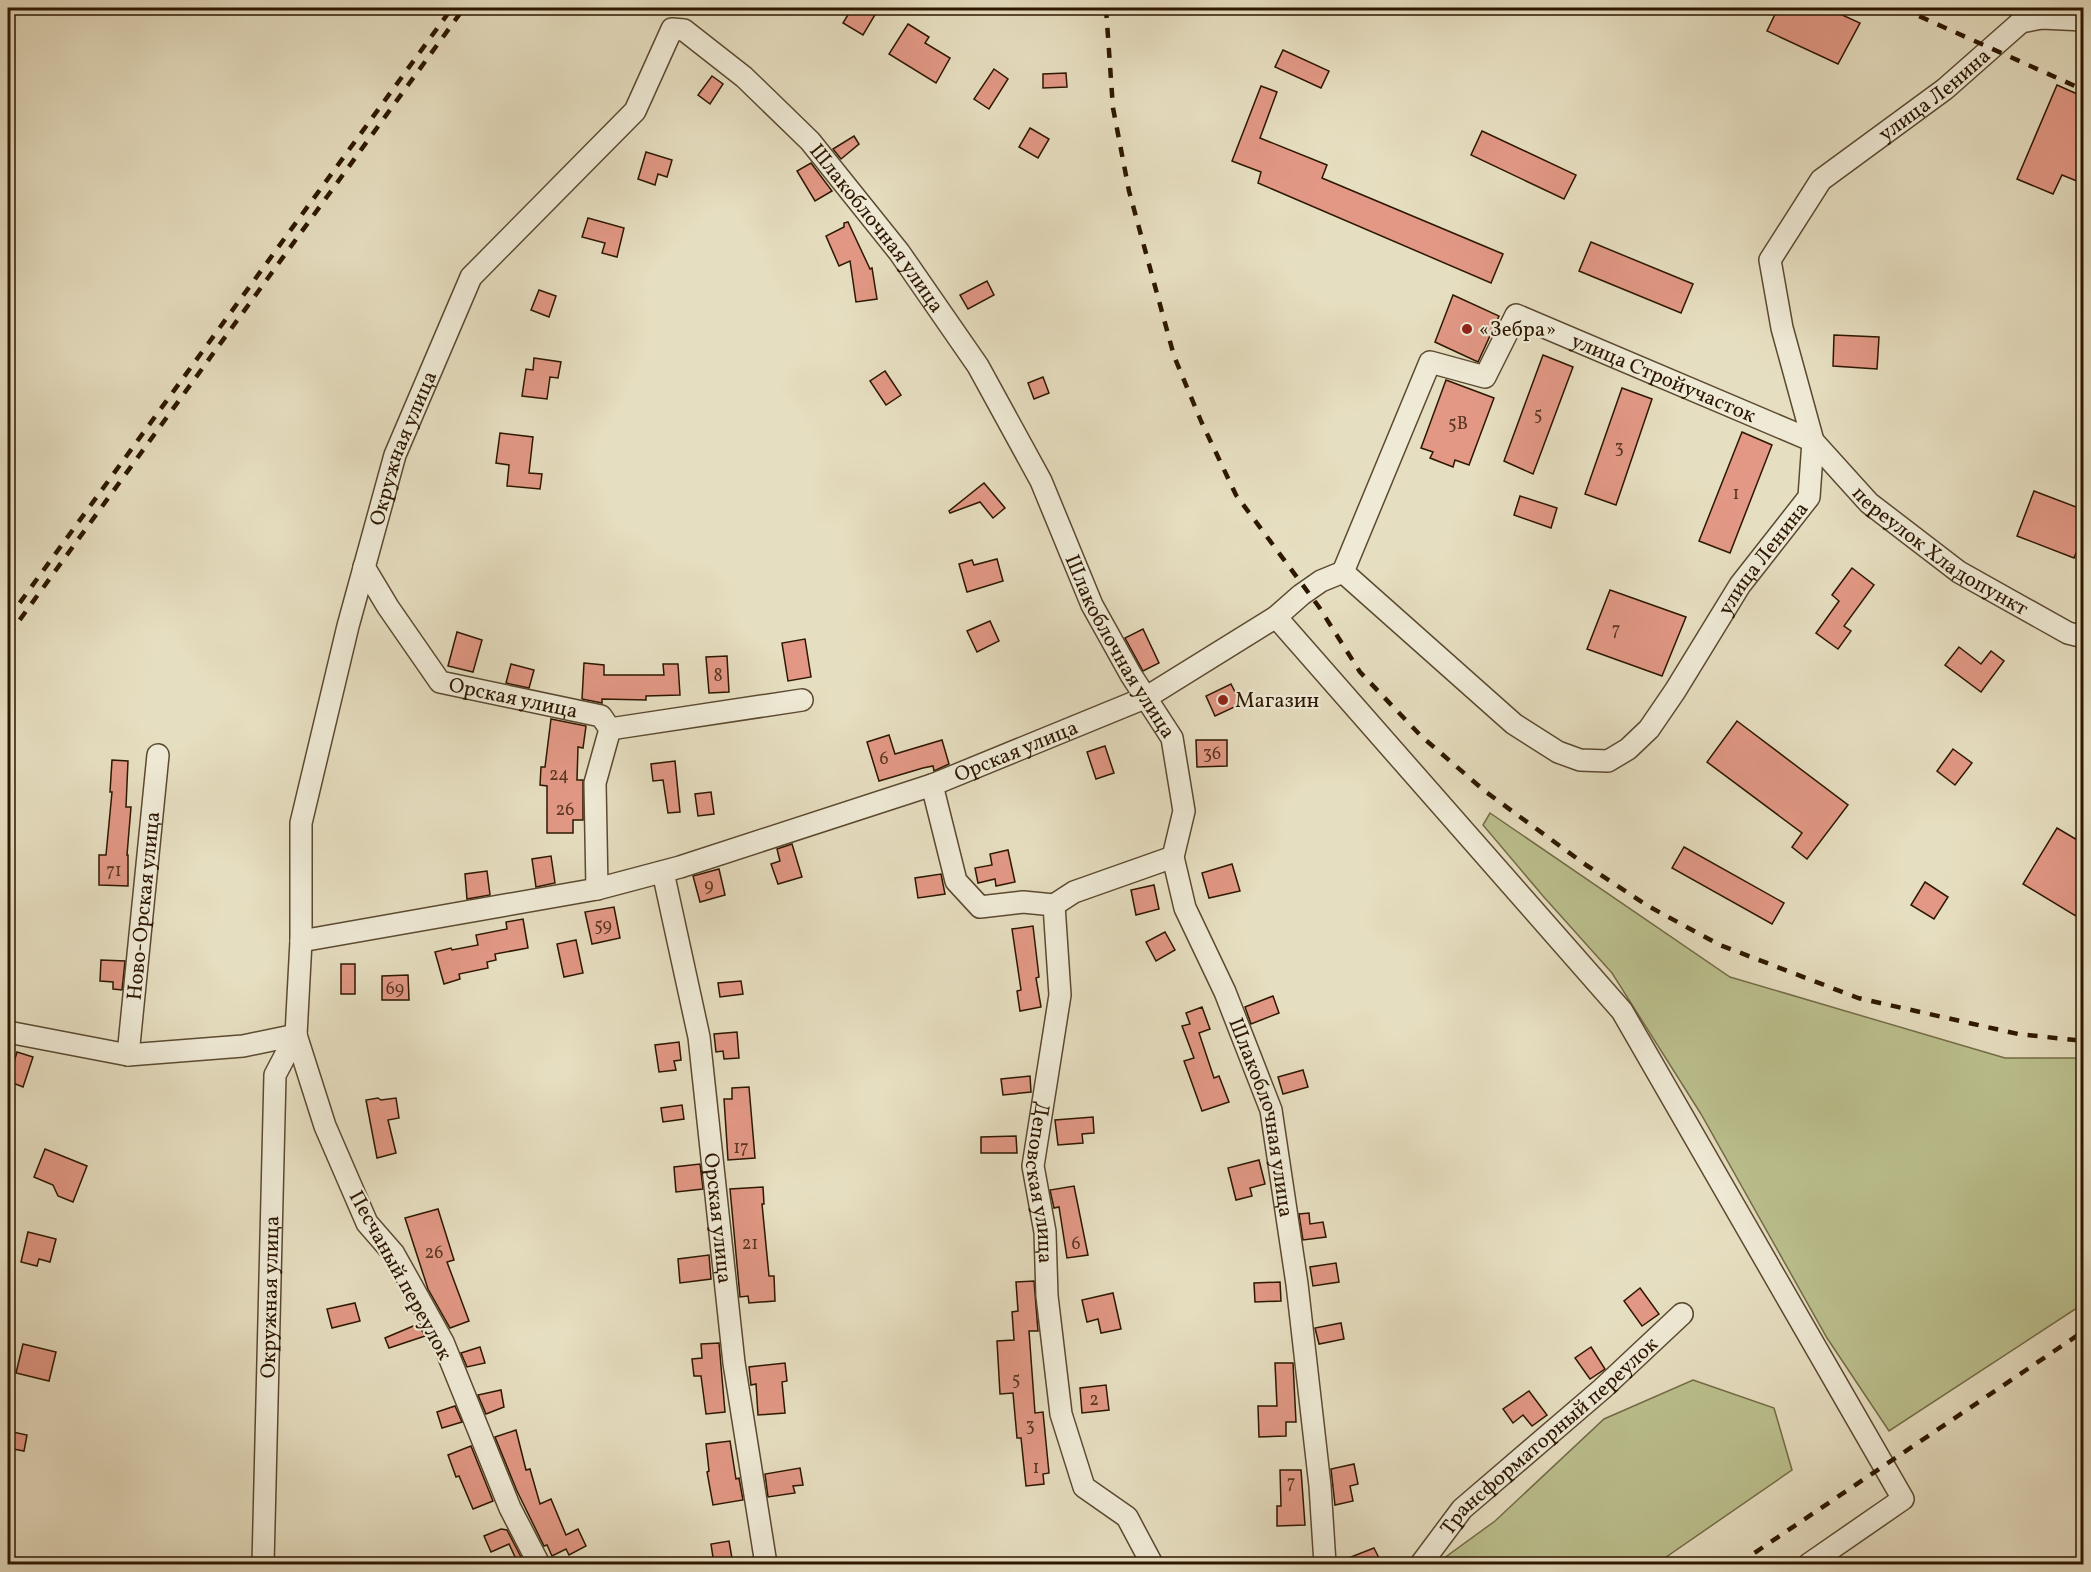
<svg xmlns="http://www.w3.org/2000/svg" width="2091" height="1572" viewBox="0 0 2091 1572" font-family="Vollkorn,serif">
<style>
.green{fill:#bbc08e;stroke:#746c47;stroke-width:1.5}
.building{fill:#e29885;stroke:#2d1700;stroke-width:1.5}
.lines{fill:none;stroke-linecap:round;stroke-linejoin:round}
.minor-casing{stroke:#5b4930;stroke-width:24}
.minor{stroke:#efead6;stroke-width:21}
.rail{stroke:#2d1700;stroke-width:4.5;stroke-dasharray:10 10;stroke-linecap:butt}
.poi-dot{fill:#8f2418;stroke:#efead6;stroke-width:2}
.labels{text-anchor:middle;stroke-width:4.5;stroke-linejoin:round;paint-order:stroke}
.number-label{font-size:18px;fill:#5a3721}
.street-label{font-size:21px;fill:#2d1700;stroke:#efead6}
.poi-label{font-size:21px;fill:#2d1700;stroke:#efead6;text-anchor:start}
</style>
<rect width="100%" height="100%" fill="#e6dec0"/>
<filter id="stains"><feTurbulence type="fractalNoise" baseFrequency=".00333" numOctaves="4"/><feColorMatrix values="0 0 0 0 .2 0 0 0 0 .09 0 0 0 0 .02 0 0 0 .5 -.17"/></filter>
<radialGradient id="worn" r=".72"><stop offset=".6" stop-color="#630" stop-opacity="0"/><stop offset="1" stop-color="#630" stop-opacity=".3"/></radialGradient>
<!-- green -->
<g class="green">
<polygon points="1490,813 1730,977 2005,1058 2083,1058 2083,1304 1889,1431 1827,1338 1701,1114 1612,973 1543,896 1483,825"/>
<polygon points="1693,1380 1774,1408 1792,1470 1656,1564 1436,1564 1495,1521 1604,1419"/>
</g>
<!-- building -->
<g class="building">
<polygon points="852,8 879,8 863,35 843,23"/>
<polygon points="1778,8 1827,8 1860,23 1838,64 1767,31"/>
<polygon points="908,24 929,37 925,43 950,58 936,83 889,54"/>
<polygon points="1283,50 1329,71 1321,88 1275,67"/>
<polygon points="994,69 1008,79 989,109 974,99"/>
<polygon points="1066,73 1067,87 1043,88 1043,74"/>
<polygon points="712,76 723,84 710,104 698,95"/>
<polygon points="2057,85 2084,97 2084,184 2062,175 2053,194 2017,179"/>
<polygon points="1261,86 1277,92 1260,138 1327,165 1322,178 1503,254 1491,283 1258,183 1261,172 1232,161"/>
<polygon points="1030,128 1049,139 1038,158 1019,147"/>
<polygon points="1482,131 1576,175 1564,199 1471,155"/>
<polygon points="854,136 859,144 841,159 833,149"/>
<polygon points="646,152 672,160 667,177 658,174 655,185 638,179"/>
<polygon points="811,163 832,191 815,201 797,171"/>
<polygon points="588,218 624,228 617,257 602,253 605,243 582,237"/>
<polygon points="848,222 870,269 872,268 877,299 856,302 850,261 839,266 826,236 844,227 844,223"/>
<polygon points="1591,242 1693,284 1681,313 1579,271"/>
<polygon points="987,281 994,295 968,309 960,295"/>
<polygon points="539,290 556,296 549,317 531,310"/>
<polygon points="1453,295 1499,316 1478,362 1435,342"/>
<polygon points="1834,335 1879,337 1877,369 1833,366"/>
<polygon points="1543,355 1573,367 1533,474 1504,461"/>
<polygon points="534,358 561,362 558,378 550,377 547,399 522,396 526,369 533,370"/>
<polygon points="885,371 901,395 886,405 870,381"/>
<polygon points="1043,377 1049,393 1034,399 1028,383"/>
<polygon points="1446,380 1494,398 1469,465 1455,460 1453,467 1430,458 1433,452 1421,448"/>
<polygon points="1622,388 1652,399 1616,505 1585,494"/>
<polygon points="1742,432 1772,445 1730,553 1699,541"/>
<polygon points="500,433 533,437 529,473 542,474 540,489 507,486 509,465 496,463"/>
<polygon points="984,483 1005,508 993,518 980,502 950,513 949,511"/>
<polygon points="2034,491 2084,510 2084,534 2074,558 2017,536"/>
<polygon points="1520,496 1557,508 1551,528 1514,515"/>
<polygon points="997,559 1003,581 967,592 959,564 972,560 974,565"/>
<polygon points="1852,568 1874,585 1844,626 1851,631 1838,649 1816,633 1839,601 1832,595"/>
<polygon points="1610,590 1686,617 1662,676 1587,649"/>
<polygon points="990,621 999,641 977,652 967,631"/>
<polygon points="1143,629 1159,663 1143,671 1125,638"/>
<polygon points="457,632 482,640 473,672 448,666"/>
<polygon points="805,639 811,677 788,681 782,643"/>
<polygon points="1959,647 1981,664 1991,651 2004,661 1981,692 1945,665"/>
<polygon points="727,656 729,692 709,693 706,657"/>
<polygon points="584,663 604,665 604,675 664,675 663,664 678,664 680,695 646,696 646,700 602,699 602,703 582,699"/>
<polygon points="511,664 534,670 529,688 506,683"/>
<polygon points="1231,684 1241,704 1215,716 1206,696"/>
<polygon points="551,719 586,726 583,748 578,747 577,780 583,780 583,820 573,820 573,833 547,833 547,786 540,785 541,767 545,767"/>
<polygon points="1737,721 1848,805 1807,859 1792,847 1802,833 1707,762"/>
<polygon points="889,735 895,754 942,740 949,764 934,771 933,766 923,768 879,781 867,742"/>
<polygon points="1196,740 1227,740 1227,766 1197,767"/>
<polygon points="1105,746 1114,773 1096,779 1087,752"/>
<polygon points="1953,749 1972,763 1955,785 1937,771"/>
<polygon points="112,760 128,761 126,807 131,807 127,855 128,855 128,886 99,885 99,855 106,855 112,792 110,792"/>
<polygon points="675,761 680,812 668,813 663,780 653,781 651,764"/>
<polygon points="711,792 714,814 698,816 695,794"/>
<polygon points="2057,828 2084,844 2084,921 2023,884"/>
<polygon points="792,844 802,877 778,884 771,864 780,861 777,849"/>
<polygon points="1684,847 1784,903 1772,924 1672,868"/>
<polygon points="1008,850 1015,882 996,886 995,879 978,883 975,868 992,865 990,854"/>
<polygon points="551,856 555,883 536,887 532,859"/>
<polygon points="1232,864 1240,891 1209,898 1202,873"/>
<polygon points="719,869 725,895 700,902 693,876"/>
<polygon points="487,871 490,895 467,899 465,874"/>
<polygon points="941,874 945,894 918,898 915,878"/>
<polygon points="1925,882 1948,897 1934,919 1911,905"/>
<polygon points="1154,885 1159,909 1136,915 1131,890"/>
<polygon points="614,907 620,938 592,944 585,912"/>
<polygon points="523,919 528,948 495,954 496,960 487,962 488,968 459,974 460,979 444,984 435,952 451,948 452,950 478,945 476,935 507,929 506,922"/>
<polygon points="1033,926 1039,977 1036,978 1041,1007 1020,1011 1017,991 1021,990 1012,929"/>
<polygon points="1165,932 1175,950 1156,961 1146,942"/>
<polygon points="576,940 583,973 564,977 557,944"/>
<polygon points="101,960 125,961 122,990 113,989 113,982 100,981"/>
<rect x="341" y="964" width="14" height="30"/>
<polygon points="408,975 409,1000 382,1000 382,976"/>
<polygon points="741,981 743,994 720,997 718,983"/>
<polygon points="1273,996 1279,1013 1251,1024 1245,1007"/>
<polygon points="1202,1007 1210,1029 1199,1033 1214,1078 1219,1076 1229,1102 1202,1111 1184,1061 1194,1058 1182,1026 1190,1024 1186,1013"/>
<polygon points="737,1032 739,1058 724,1059 723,1051 716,1052 714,1034"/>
<polygon points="679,1042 681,1060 674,1061 676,1070 659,1072 655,1045"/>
<polygon points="17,1052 33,1057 23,1087 8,1081"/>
<polygon points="1303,1070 1308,1087 1283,1094 1278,1077"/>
<polygon points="1030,1076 1031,1092 1003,1095 1001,1079"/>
<polygon points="749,1087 755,1158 728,1160 724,1099 732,1099 732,1088"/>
<polygon points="378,1098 381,1100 396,1098 399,1118 388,1120 396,1153 377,1158 366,1100"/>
<polygon points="682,1105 684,1119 663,1122 661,1108"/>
<polygon points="1093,1117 1094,1133 1082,1134 1083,1143 1058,1145 1055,1120"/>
<polygon points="1016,1136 1017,1153 981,1153 981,1137"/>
<polygon points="45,1149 87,1166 73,1202 58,1196 53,1185 34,1177"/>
<polygon points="1259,1160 1265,1184 1250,1188 1252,1196 1236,1200 1228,1168"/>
<polygon points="700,1164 703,1189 676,1192 674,1167"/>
<polygon points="1074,1186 1088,1255 1067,1258 1059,1207 1054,1208 1050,1190"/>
<polygon points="763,1187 764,1204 762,1204 769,1276 774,1276 775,1301 749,1303 748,1296 740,1297 730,1189"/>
<polygon points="438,1209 454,1260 447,1262 469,1321 450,1328 428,1289 405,1218"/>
<polygon points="1309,1213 1310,1224 1323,1222 1326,1237 1303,1240 1299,1214"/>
<polygon points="28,1232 56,1239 50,1262 39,1259 37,1266 21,1262"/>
<polygon points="709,1255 711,1279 680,1283 678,1259"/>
<polygon points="1336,1263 1339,1282 1313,1286 1310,1267"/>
<polygon points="1034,1281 1038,1331 1029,1331 1035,1413 1043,1412 1049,1473 1043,1474 1044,1484 1026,1486 1021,1438 1017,1438 1013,1393 1000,1394 997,1341 1014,1340 1012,1312 1018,1311 1016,1282"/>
<polygon points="1280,1282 1281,1301 1255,1302 1254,1283"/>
<polygon points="1640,1288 1659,1314 1642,1326 1624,1301"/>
<polygon points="1113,1293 1121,1329 1101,1333 1098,1319 1087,1322 1082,1300"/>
<polygon points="355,1303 360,1321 332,1328 327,1309"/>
<polygon points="1341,1323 1344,1339 1319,1344 1315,1328"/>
<polygon points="418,1324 425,1336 389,1348 385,1338"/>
<polygon points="719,1343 725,1412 706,1414 701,1376 694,1376 692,1359 702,1358 701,1344"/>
<polygon points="23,1344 56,1352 49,1381 16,1373"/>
<polygon points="480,1347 485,1363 467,1367 461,1353"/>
<polygon points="1591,1347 1605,1369 1590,1379 1575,1358"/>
<polygon points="785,1363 787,1381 782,1382 785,1413 758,1415 756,1384 751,1385 749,1367"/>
<polygon points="1275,1363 1293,1363 1296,1422 1286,1422 1286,1436 1259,1437 1258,1406 1277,1406"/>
<polygon points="1106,1385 1109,1410 1082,1413 1080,1388"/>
<polygon points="501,1390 504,1407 486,1414 478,1395"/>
<polygon points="1529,1391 1547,1415 1532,1426 1523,1415 1513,1423 1503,1409"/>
<polygon points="455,1406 462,1422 442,1428 437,1412"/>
<polygon points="516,1430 526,1470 530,1469 540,1504 551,1499 566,1535 578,1529 586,1546 569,1555 566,1549 552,1556 547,1545 544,1546 517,1491 495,1437"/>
<polygon points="8,1431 27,1435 24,1451 8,1448"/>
<polygon points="730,1441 736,1479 739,1478 743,1500 713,1505 707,1472 709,1471 706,1444"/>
<polygon points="471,1446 493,1501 473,1509 459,1476 456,1477 448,1455"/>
<polygon points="1354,1464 1358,1484 1350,1486 1353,1501 1335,1505 1331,1469"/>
<polygon points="800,1468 803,1485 793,1486 795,1493 768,1497 765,1474"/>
<polygon points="1280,1470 1301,1470 1305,1525 1277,1526 1277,1506 1281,1506"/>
<polygon points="501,1529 507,1530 521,1557 516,1559 509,1544 491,1552 484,1536"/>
<polygon points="729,1541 733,1564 714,1564 711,1544"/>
<polygon points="1374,1548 1382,1564 1338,1564 1338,1562"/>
</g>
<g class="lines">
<!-- minor casing -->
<g class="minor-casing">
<g id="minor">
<path id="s1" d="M 364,567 L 388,607 L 440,682 L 601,716 L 610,729 L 595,783 L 597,889"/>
<path id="s2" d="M 1343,572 L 1514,724 L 1558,752 L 1580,760 L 1608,761 L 1628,749 L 1649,729 L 1675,691 L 1740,585 L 1809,497 L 1813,441 L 1782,328 L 1770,260 L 1821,180 L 1945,89 L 2021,22 L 2042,18 L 2084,20"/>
<path id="s3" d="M 1343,572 L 1430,362 L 1485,377 L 1516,315 L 1813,441 L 1869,503 L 1959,572 L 2068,633 L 2084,637"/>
<polyline points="1276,617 1622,1011 1903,1499 1809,1564"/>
<polyline points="610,729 802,700"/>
<path id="s4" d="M 932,785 L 956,881 L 980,907 L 1023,902 L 1054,905 L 1060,995 L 1033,1166 L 1045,1232 L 1047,1296 L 1061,1414 L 1084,1487 L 1127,1517 L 1152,1564"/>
<path id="s5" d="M 663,872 L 699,1037 L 734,1363 L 766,1564"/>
<polyline points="1054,905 1074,892 1173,857"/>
<path id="s6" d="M 301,941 L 597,889 L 680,867 L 932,785 L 1147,697 L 1276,617 L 1301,595 L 1321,581 L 1343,572"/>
<polyline points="8,1032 128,1055 243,1046 296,1035"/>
<path id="s7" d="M 128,1055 L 158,755"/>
<path id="s8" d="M 263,1564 L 275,1075 L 296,1035"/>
<path id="s9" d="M 539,1564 L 510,1508 L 443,1342 L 394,1254 L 367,1223 L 325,1126 L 296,1035 L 301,941 L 301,823 L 348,626 L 395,455 L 471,277 L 635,111 L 672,29 L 684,30 L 744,77 L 810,141 L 899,252 L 978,366 L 1041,481 L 1092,605 L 1131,675 L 1172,738 L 1184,811 L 1173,857 L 1185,908 L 1225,992 L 1271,1110 L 1297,1284 L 1320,1486 L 1325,1564"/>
<path id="s10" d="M 1421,1564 L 1462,1509 L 1602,1389 L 1682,1314"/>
</g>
</g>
<!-- minor -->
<use href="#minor" class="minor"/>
<!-- rail -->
<g class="rail">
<polyline points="1106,8 1113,108 1129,191 1174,356 1201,421 1236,495 1319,607 1360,672 1421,736 1486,792 1586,865 1648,906 1720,945 1858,998 2018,1034 2084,1041"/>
<polyline points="1901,8 2084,90"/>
<polyline points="8,619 452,8"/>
<polyline points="8,636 464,8"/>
<polyline points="1738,1564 2084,1331"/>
</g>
</g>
<!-- markers -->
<g class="poi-dot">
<circle cx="1467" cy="329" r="6"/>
<circle cx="1223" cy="700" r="6"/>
</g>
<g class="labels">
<!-- number labels -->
<g class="number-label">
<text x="1538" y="420">5</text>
<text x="1458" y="429">5В</text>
<text x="1619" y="453">3</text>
<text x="1736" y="499">1</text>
<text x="1616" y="635">7</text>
<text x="718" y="681">8</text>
<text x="1212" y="759">36</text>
<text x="884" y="764">6</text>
<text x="559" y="780">24</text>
<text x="565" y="815">26</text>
<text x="114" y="876">71</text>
<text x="709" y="891">9</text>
<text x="603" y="931">59</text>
<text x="395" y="994">69</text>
<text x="741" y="1153">17</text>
<text x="750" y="1249">21</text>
<text x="1076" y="1249">6</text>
<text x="434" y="1258">26</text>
<text x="1016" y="1385">5</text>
<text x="1094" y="1405">2</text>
<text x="1030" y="1431">3</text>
<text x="1036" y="1473">1</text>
<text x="1291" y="1488">7</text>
</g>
<!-- street labels -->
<g class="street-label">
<text dy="7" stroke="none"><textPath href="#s2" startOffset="1146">улица Ленина</textPath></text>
<text dy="7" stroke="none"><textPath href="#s9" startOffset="1984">Шлакоблочная улица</textPath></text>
<text dy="7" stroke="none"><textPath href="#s3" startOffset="514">улица Стройучасток</textPath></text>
<text dy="7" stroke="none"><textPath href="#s9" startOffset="1186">Окружная улица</textPath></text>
<text dy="7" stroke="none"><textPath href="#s3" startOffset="846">переулок Хладопункт</textPath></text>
<text dy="7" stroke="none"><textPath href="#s2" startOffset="590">улица Ленина</textPath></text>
<text dy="7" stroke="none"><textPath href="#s9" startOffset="2470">Шлакоблочная улица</textPath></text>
<text dy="7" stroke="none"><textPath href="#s1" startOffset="213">Орская улица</textPath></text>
<text dy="7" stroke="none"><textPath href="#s6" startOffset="742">Орская улица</textPath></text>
<text dy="7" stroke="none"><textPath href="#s7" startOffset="150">Ново-Орская улица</textPath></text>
<text dy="7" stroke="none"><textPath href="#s9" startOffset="2974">Шлакоблочная улица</textPath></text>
<text dy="7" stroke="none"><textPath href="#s4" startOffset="489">Деповская улица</textPath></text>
<text dy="7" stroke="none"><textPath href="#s5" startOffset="351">Орская улица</textPath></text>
<text transform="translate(401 1275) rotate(61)" y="7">Песчаный переулок</text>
<text dy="7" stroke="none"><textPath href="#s8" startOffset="267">Окружная улица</textPath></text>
<text dy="7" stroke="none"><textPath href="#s10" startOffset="182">Трансформаторный переулок</textPath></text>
</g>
<!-- poi labels -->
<g class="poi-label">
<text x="1479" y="336">«Зебра»</text>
<text x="1235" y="707">Магазин</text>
</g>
</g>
<!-- margin -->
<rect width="2091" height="1572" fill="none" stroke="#e6dec0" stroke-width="30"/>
<rect x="9" y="9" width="2073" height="1554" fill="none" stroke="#2d1700" stroke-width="3"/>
<rect x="15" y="15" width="2061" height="1542" fill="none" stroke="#2d1700" stroke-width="1.5"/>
<rect width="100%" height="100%" filter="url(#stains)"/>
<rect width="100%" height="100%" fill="url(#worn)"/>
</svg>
